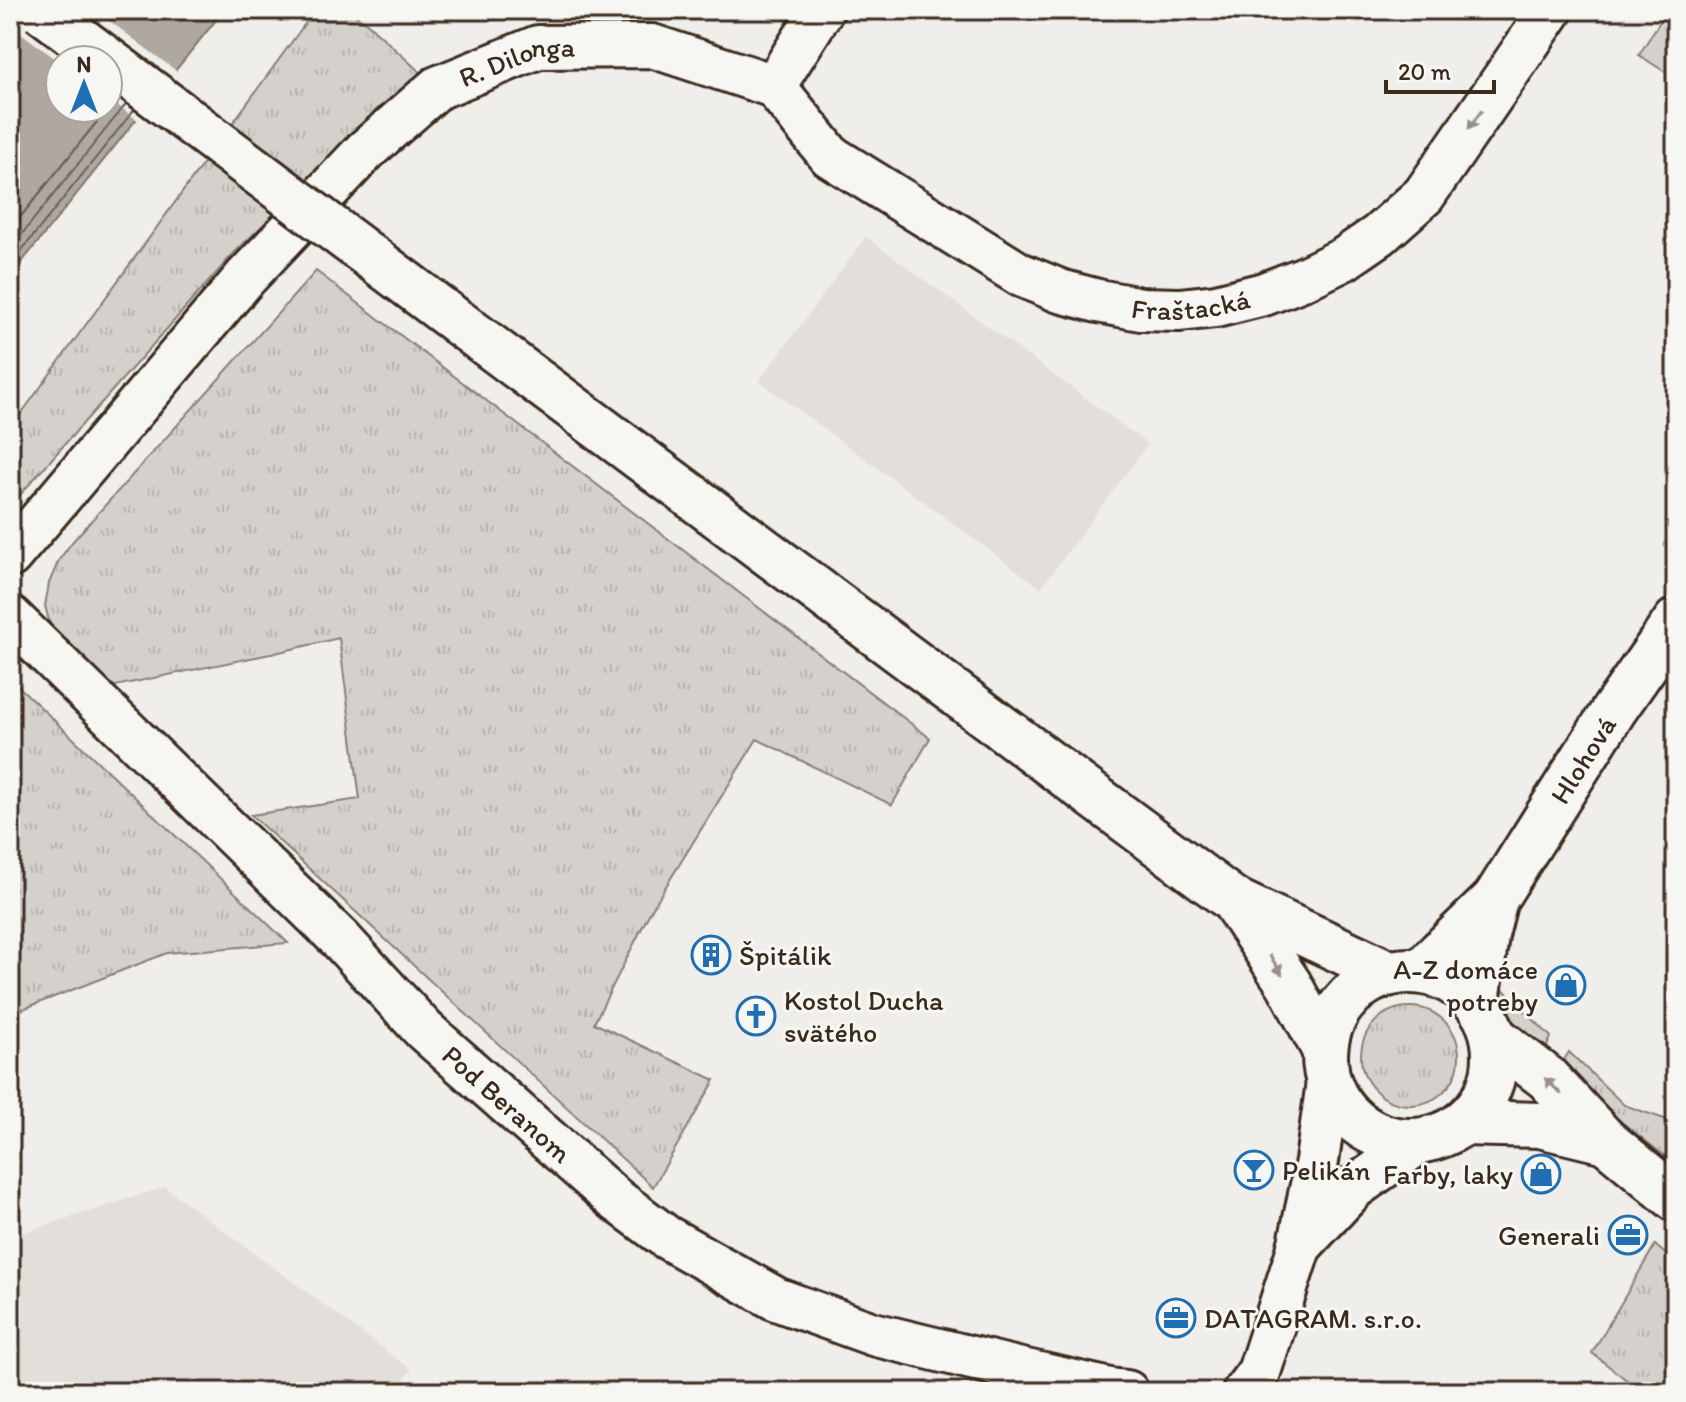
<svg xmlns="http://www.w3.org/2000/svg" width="1686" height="1402" viewBox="0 0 1686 1402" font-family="Itim,sans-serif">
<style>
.built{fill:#e2dfdb}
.grass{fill:url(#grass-tufts);stroke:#887e75;stroke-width:2}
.pitch{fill:#d4d1cc;stroke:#887e75;stroke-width:2}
.water{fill:#afa8a1;stroke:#81766d;stroke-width:2;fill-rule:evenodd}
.pier{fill:#efeeea}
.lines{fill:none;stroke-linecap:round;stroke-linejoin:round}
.shore{stroke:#695c52;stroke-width:2}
.minor-casing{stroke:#3b2a1e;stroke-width:48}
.secondary-casing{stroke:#3b2a1e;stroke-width:50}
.minor{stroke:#f6f6f2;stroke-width:42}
.secondary{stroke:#f6f6f2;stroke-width:44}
.secondary-bridge-casing{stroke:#3b2a1e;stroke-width:50;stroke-linecap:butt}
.secondary-bridge{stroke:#f6f6f2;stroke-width:44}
.oneway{fill:#989088}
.labels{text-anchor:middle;stroke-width:6;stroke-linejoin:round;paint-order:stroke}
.street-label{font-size:28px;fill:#3b2a1e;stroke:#f6f6f2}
.poi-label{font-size:28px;fill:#3b2a1e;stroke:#f6f6f2;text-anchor:start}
</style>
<defs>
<pattern id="grass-tufts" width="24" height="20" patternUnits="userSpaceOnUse" patternTransform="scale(2)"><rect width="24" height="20" fill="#d4d1cc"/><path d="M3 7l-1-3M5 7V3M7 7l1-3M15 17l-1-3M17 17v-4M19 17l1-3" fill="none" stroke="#b7b4af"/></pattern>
</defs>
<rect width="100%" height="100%" fill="#efeeea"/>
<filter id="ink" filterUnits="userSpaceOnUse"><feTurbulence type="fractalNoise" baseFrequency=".0125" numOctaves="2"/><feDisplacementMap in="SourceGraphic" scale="16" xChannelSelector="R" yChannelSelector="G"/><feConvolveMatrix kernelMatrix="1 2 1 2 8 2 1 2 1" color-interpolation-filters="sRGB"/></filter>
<g filter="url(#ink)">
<!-- built -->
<g class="built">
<polygon points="866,237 1148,444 1041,588 759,381"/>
<polygon points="165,1187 347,1322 412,1370 392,1392 10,1392 10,1237"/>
</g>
<!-- grass -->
<g class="grass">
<polygon points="315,10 349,10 369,25 421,73 234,253 10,506 10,429"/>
<polygon points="316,271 930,738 892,805 757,739 650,912 594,1023 715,1080 653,1187 251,815 360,799 339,638 275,653 101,689 51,628 45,606 49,583 59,560 73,541"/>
<polygon points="10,681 13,681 288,943 167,953 10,1014"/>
<path d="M 1501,987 L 1551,1037 L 1541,1061 C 1517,1037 1497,1024 1501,987 Z"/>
<circle cx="1410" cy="1056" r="49"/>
<polygon points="1569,1052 1624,1105 1676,1123 1676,1165 1557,1071"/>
<polygon points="1655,1245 1676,1263 1676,1392 1637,1392 1638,1389 1592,1353"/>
</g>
<!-- pitch -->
<polygon class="pitch" points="1667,10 1676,10 1676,79 1639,55"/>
<!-- water -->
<path class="water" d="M 10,10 L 224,10 L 10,277 ZM 60,60 L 108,60 L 108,108 L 60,108 Z"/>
<!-- pier -->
<polygon class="pier" points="10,10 95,10 179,73 140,122 108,98 108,60 60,60 60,62 10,25"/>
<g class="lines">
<!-- shore -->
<g class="shore">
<polyline points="10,230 108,108"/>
<polyline points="10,249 126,104"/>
<polyline points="10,265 134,110"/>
</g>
<!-- minor casing -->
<g class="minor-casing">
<g id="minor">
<path id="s1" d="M 774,86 L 830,156 L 1021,275 L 1060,291 L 1098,301 L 1141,309 L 1180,310 L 1216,306 L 1264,294 L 1305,278 L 1344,259 L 1379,235 L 1424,195 L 1551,10"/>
<path id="s2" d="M 10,556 L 245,278 L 366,150 L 437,88 L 538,47 L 652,46 L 774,86 L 822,10"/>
<path id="s3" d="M 10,617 L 341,940 L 424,1030 L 615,1199 L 666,1237 L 776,1299 L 873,1334 L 1017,1369 L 1110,1390 L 1127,1392"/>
<polyline points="1299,1247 1355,1187 1422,1140"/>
<polyline points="1244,1392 1259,1372 1299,1248 1317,1161 1328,1082"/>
</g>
</g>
<!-- secondary casing -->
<g class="secondary-casing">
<g id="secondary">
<polyline points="459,323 1233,900 1389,973"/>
<polyline points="1233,900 1289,984 1324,1049"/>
<circle cx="1410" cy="1056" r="85"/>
<path id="s4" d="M 1421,971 L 1495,899 L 1614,710 L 1676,621"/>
<polyline points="1477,1002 1486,935 1495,899"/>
<polyline points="1494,1037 1547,1078 1606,1141 1676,1199"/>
<polyline points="1464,1123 1540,1125 1606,1141"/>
</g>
</g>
<!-- minor -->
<use href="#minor" class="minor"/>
<!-- secondary -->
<use href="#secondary" class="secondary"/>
<!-- secondary-bridge casing -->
<g class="secondary-bridge-casing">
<polyline id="secondary-bridge" points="41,10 459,323"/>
</g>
<!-- secondary-bridge -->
<use href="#secondary-bridge" class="secondary-bridge"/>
</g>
<!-- one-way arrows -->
<defs><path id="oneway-solid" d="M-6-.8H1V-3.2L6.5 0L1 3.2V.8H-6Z" transform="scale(2)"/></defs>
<g class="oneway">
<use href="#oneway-solid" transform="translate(1475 120) rotate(125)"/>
<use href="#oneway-solid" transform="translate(1276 965) rotate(57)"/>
<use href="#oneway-solid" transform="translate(1553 1086) rotate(-136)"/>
</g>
</g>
<!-- icons -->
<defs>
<g id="building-ring" transform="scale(2)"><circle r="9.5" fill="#f6f6f2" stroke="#1f6fb2" stroke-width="1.5"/><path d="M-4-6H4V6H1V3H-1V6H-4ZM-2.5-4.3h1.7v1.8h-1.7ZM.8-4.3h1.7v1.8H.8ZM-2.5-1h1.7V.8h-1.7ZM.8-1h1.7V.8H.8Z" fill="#1f6fb2"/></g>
<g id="shop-ring" transform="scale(2)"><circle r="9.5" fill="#f6f6f2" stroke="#1f6fb2" stroke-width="1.5"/><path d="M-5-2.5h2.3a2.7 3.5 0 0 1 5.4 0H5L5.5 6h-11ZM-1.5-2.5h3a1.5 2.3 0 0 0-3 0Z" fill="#1f6fb2"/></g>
<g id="church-ring" transform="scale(2)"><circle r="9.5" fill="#f6f6f2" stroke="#1f6fb2" stroke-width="1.5"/><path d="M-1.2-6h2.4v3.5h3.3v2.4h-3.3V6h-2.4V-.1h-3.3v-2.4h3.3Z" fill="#1f6fb2"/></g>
<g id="bar-ring" transform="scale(2)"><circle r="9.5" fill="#f6f6f2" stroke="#1f6fb2" stroke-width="1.5"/><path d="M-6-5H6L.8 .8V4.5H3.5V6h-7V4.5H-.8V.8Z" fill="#1f6fb2"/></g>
<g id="office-ring" transform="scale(2)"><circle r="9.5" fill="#f6f6f2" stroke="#1f6fb2" stroke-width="1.5"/><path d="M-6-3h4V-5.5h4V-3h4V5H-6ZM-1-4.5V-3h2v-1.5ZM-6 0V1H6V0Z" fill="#1f6fb2"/></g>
</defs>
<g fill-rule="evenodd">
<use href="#building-ring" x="711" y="955"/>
<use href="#shop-ring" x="1566" y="985"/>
<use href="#church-ring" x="756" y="1016"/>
<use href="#bar-ring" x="1254" y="1170"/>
<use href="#shop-ring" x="1541" y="1174"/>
<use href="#office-ring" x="1628" y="1235"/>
<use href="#office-ring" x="1176" y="1318"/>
</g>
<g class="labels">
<!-- street labels -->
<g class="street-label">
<text dy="10" stroke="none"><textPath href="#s2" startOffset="720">R. Dilonga</textPath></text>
<text dy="10" stroke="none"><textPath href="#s1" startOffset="490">Fraštacká</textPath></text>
<text dy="10" stroke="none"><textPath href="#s4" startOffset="268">Hlohová</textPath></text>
<text dy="10" stroke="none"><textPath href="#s3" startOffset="696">Pod Beranom</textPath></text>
</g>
<!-- poi labels -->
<g class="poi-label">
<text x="739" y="965">Špitálik</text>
<text x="1538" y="979" text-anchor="end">A-Z domáce<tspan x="1538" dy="32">potreby</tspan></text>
<text x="784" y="1010">Kostol Ducha<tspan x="784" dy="32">svätého</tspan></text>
<text x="1282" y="1180">Pelikán</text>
<text x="1513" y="1184" text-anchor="end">Farby, laky</text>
<text x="1600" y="1245" text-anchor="end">Generali</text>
<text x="1204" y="1328">DATAGRAM. s.r.o.</text>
</g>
</g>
<!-- margin -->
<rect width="1686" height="1402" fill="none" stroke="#f6f6f2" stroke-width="40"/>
<rect x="20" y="20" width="1646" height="1362" fill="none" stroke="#3b2a1e" stroke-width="3" filter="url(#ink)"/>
<!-- north arrow -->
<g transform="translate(84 84)"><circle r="38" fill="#f6f6f2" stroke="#aba49d" stroke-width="2"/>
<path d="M0-6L14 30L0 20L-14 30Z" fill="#1f6fb2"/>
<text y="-12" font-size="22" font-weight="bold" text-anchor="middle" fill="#3b2a1e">N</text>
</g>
<!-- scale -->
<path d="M1386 80v12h108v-12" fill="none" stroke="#3b2a1e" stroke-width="4"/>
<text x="1398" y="80" font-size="24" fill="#3b2a1e" stroke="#f6f6f2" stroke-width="6" paint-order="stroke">20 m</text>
</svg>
